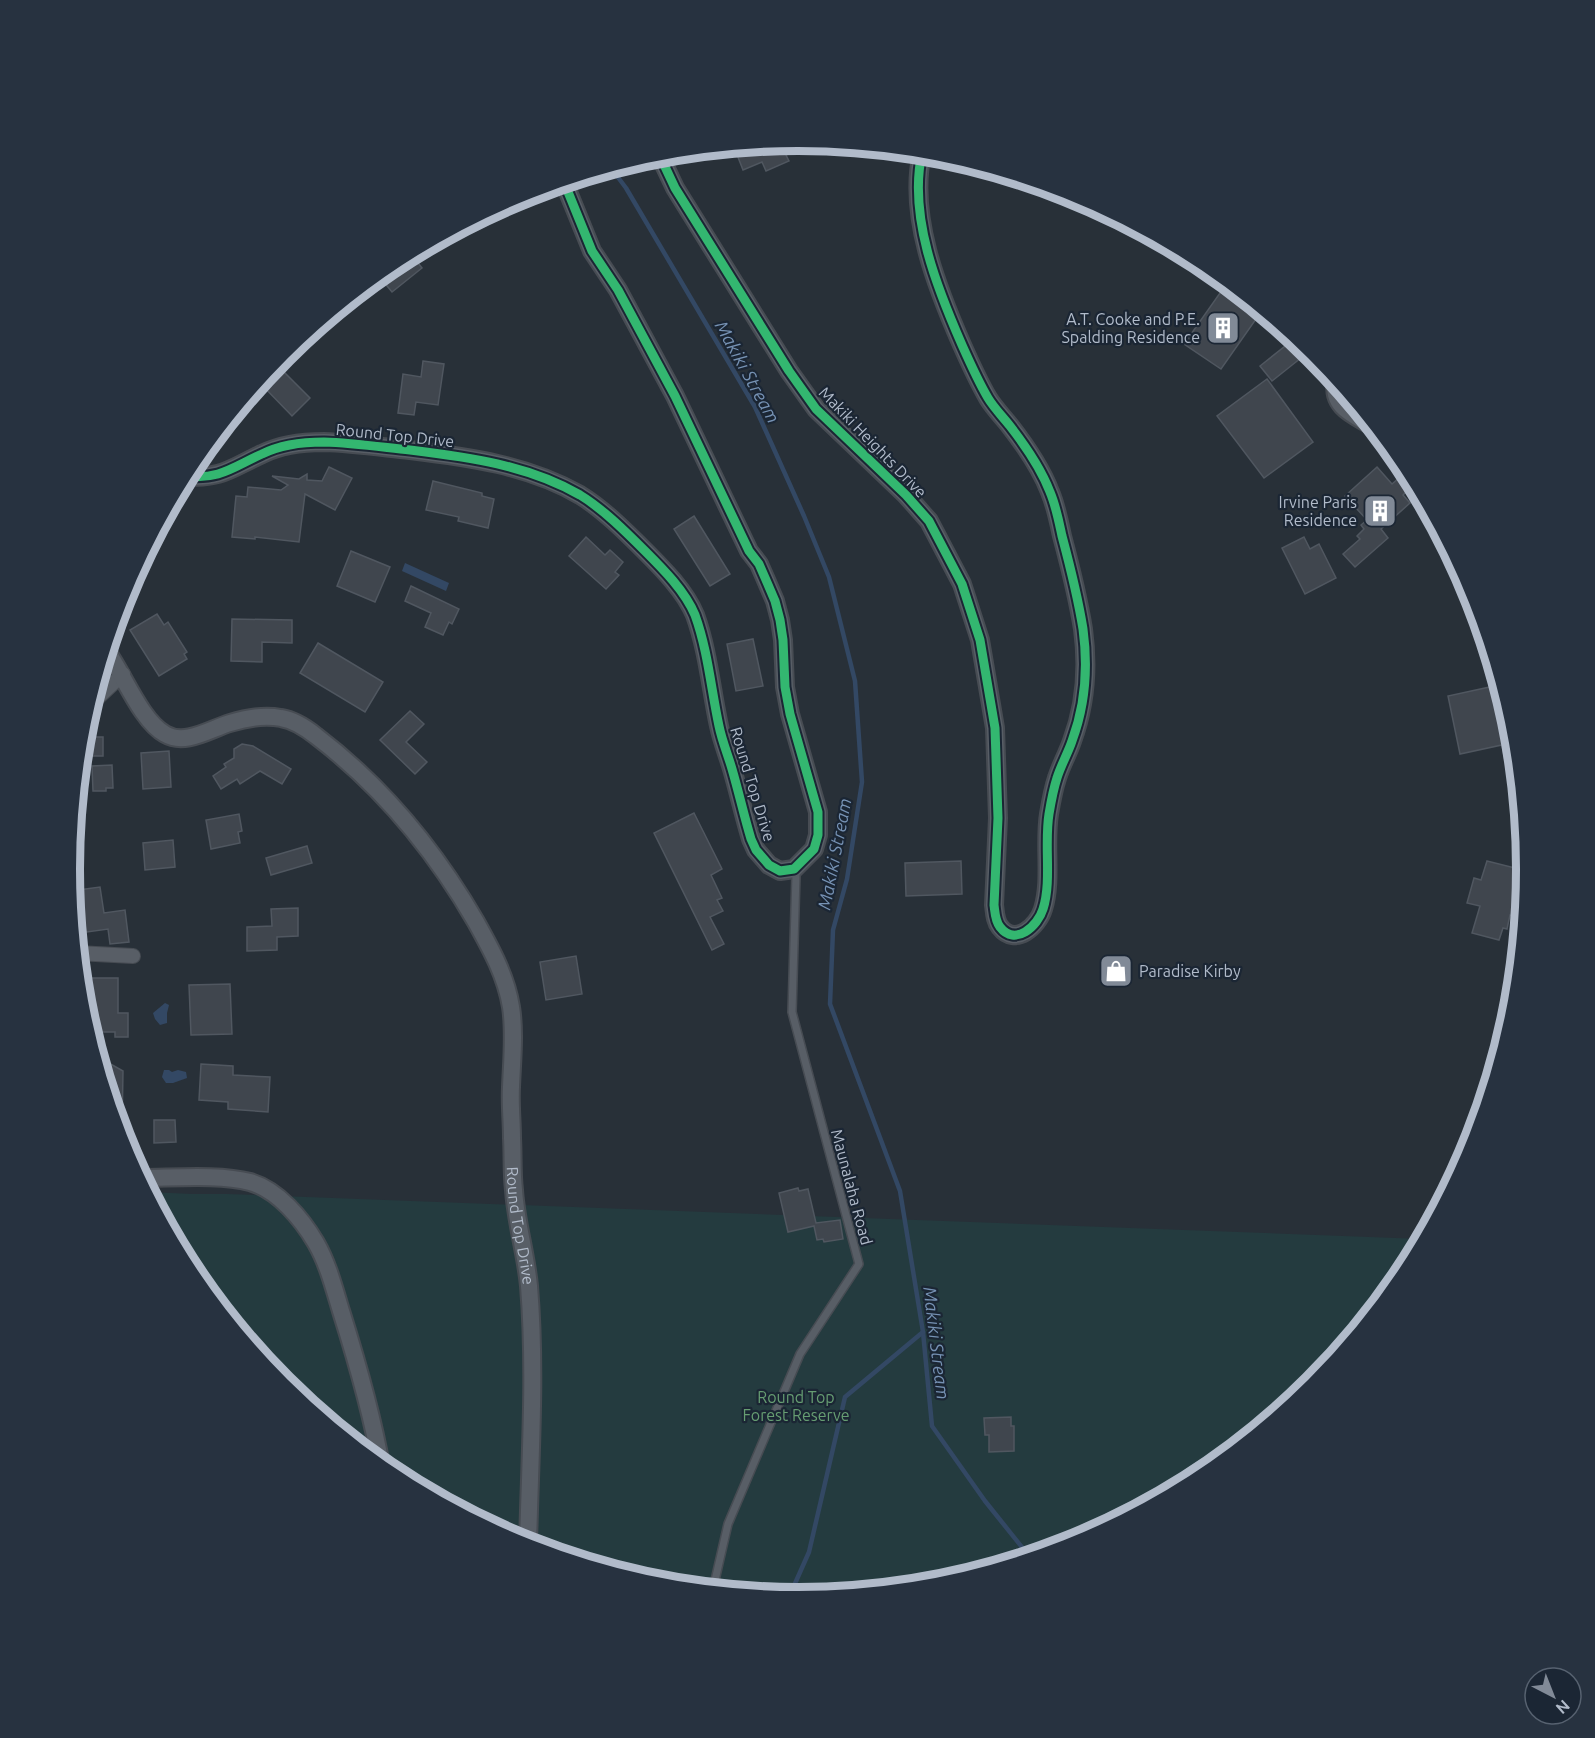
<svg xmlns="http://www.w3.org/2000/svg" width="1595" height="1738" viewBox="0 0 1595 1738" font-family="Ubuntu,sans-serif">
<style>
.green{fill:#243b3f}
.water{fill:#334864}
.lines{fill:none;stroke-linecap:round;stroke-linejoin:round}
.stream{stroke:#334864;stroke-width:4.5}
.building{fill:#40464e;stroke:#505760;stroke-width:1.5}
.service-casing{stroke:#474c53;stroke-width:10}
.minor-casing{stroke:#474c53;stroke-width:16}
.tertiary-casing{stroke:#474c53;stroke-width:20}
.service{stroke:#585e66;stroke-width:7}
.minor{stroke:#585e66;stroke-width:14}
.tertiary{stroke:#585e66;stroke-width:16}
.cycleway-casing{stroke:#1b2634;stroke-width:13}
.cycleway{stroke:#33b770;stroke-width:9}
.labels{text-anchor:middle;stroke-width:4.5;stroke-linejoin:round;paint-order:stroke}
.poi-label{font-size:16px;fill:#b1bbca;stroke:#1b2634;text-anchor:end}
.street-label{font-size:16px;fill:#b1bbca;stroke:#1b2634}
.park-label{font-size:16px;fill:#669d72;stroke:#1b2634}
.water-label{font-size:18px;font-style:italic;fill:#7692b4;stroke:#1b2634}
.rim{fill:none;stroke:#b1bbca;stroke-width:8}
</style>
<rect width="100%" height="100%" fill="#283038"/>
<!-- green -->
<polygon class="green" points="148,1192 192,1194 227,1194 1422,1239 1403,1274 1312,1384 1202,1475 1076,1542 939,1584 797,1597 655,1583 571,1558 518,1542 392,1475 282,1384 192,1273"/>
<!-- water -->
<g class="water">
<polygon points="405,563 449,583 446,591 402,571"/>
<polygon points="165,1003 169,1005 167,1013 167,1023 160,1025 155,1019 153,1013"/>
<polygon points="164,1070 169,1070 172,1072 178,1070 186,1072 187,1078 173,1083 166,1083 162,1077"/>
</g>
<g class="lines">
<!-- stream -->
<g class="stream">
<polyline points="611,168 626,188 755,407 804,516 829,577 855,681 862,782 847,879 833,930 830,1004 900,1191 923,1332 932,1426 985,1501 1029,1556"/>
<polyline points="789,1597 809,1552 845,1397 923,1332"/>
</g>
</g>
<!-- building -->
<g class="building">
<polygon points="798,141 813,142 786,155 789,161 766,171 762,162 743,170 734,147"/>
<polygon points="411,254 422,268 392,292 378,275 393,263"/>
<polygon points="1227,283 1261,312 1221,369 1184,344"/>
<polygon points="1294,339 1306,354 1272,381 1260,366"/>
<polygon points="423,361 444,364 438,405 416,402 414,415 398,413 403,374 421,377"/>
<polygon points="275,363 310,398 292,416 259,382"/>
<polygon points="1267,379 1313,442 1264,478 1217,416"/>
<polygon points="329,467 352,478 335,510 305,494 299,542 255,537 255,539 232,537 236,496 247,497 248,487 281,490 288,485 272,476 299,479 307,474 307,480 322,481"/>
<polygon points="1377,467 1392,484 1407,471 1414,484 1403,495 1410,503 1381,529 1388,538 1355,567 1343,554 1360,539 1357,536 1364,529 1361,525 1367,520 1345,496"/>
<polygon points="433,481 482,493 482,496 494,499 488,528 458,521 459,517 426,510"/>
<polygon points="694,516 730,574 710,586 674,529"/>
<polygon points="586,537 605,555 610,550 623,562 615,572 619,575 606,589 569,556"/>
<polygon points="1304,537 1310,549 1319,544 1336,578 1305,594 1282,548"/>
<polygon points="351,551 390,567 375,602 337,586"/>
<polygon points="411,586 459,609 452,624 449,622 443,635 425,627 431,613 405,601"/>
<polygon points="157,614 164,625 168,622 187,652 184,654 187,659 159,676 130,630"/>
<polygon points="232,619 292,620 292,643 262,642 262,662 231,661"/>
<polygon points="753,639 763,686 736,691 727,644"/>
<polygon points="318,643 383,682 365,712 300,673"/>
<polygon points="1499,685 1512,727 1516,770 1507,772 1502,745 1460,754 1448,696"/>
<polygon points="410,711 424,724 406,742 427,762 415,774 380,740"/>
<polygon points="84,737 103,737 103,756 85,756"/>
<polygon points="242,744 253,746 291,769 282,784 260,771 240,784 237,779 221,789 213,776 226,767 224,764 234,758 234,749"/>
<polygon points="169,751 171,787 143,789 141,753"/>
<polygon points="112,765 113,788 106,788 106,791 93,791 92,766"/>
<polygon points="694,813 722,869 711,875 722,898 717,900 723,911 710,917 724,944 712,950 654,833"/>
<polygon points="239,814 242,831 238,832 240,843 211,849 206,820"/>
<polygon points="173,840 175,867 145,870 143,843"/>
<polygon points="307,846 312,863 271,875 266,858"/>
<polygon points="961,861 962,894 906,896 905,863"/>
<polygon points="1487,861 1519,869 1515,883 1521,885 1512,916 1510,915 1507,929 1503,928 1499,940 1472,933 1480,906 1467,903 1474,878 1481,880"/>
<polygon points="100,887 104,913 125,910 129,942 110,944 108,929 80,933 79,920 74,921 71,891"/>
<polygon points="298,908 298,936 277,937 277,950 247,951 247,927 272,926 271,909"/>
<polygon points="576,956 582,994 546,1000 540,962"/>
<polygon points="88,978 118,978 118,1013 128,1013 128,1037 115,1037 115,1032 89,1032"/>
<polygon points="230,984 232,1034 191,1035 189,985"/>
<polygon points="107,1062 123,1071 122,1130 119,1130 100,1068"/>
<polygon points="201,1064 233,1066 233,1075 270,1077 268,1112 228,1109 228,1102 199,1100"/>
<polygon points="154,1120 175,1120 176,1142 154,1143"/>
<polygon points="798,1188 799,1191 808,1189 816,1223 840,1220 843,1239 824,1242 823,1239 817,1240 814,1226 788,1232 779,1193"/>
<polygon points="1011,1417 1011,1426 1014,1426 1014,1451 989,1452 989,1435 985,1435 984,1418"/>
</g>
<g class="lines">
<!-- service casing -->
<g class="service-casing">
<polyline id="service" points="713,1589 728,1524 800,1354 859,1264 792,1012 796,875 794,869"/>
</g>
<!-- minor casing -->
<g class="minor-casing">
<g id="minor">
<polyline points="90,705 123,674"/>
<polyline points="77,953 133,956"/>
</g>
</g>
<!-- tertiary casing -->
<g class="tertiary-casing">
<g id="tertiary">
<path d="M 659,154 L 675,188 L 789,371 L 816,409 L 906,495 L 929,521 L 962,584 L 980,640 L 995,728 L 998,818 L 994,905 C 995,912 995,921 1000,927 C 1015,947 1038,926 1043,909 C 1052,881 1044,844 1049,814 C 1051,802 1053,790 1057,778 C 1061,765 1068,753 1072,741 C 1085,706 1088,666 1083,629 C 1078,598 1070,566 1062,536 C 1059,522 1056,506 1050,492 C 1042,471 1024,444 1010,426 C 1003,417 994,408 988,398 C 978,381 970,363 962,345 C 937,288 908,216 922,153"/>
<path d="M 1336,382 C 1331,407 1354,415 1372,426"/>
<path d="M 185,476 C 220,480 233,467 262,454 C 280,445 304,442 324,442 C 353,443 381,447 410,450 C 468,457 528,465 580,495 C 603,509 626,532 645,551 C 663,569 685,591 695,615 C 708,651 711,689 719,726 C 722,741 728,755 732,769 C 739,793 744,816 751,839 L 756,850 L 769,865 L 780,871 L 794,869 L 814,849 L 818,835 L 818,812 L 790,714 L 785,687 L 783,640 L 780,620 L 775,601 L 766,580 L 759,564 L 749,551 L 675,396 L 618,290 L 592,251 L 564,182"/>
<path id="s1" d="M 106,650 C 123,673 141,721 165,734 C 185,746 210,729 230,723 C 246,718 265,715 281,718 C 294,720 306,728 316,736 C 383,787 434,849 476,922 C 491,949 506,976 511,1007 C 515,1033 512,1060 511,1087 C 510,1104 512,1121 512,1138 C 513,1156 512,1173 514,1190 C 516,1222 526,1254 529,1286 C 536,1372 530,1459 528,1545"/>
<path d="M 141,1178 C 173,1178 220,1174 250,1182 C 278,1190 302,1219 316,1243 C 328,1264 334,1288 341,1311 C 357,1362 372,1413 381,1466"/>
</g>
</g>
<!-- service -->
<use href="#service" class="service"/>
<!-- minor -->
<use href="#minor" class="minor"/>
<!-- tertiary -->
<use href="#tertiary" class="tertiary"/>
<!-- cycleway casing -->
<g class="cycleway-casing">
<g id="cycleway">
<path d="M 659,154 L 675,188 L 789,371 L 816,409 L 906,495 L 929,521 L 962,584 L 980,640 L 995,728 L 998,818 L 994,905 C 995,912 995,921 1000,927 C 1015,947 1038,926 1043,909 C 1052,881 1044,844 1049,814 C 1051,802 1053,790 1057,778 C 1061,765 1068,753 1072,741 C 1085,706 1088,666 1083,629 C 1078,598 1070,566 1062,536 C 1059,522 1056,506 1050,492 C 1042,471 1024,444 1010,426 C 1003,417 994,408 988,398 C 978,381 970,363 962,345 C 937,288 908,216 922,153"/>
<path d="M 185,476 C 220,480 233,467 262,454 C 280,445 304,442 324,442 C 353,443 381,447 410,450 C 468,457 528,465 580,495 C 603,509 626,532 645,551 C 663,569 685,591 695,615 C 708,651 711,689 719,726 C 722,741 728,755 732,769 C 739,793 744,816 751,839 L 756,850 L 769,865 L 780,871 L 794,869 L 814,849 L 818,835 L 818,812 L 790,714 L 785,687 L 783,640 L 780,620 L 775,601 L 766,580 L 759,564 L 749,551 L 675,396 L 618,290 L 592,251 L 564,182"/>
</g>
</g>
<!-- cycleway -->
<use href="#cycleway" class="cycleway"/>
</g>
<!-- icons -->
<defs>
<g id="building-square" transform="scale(1.725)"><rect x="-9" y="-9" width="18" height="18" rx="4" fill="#818a97" stroke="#1b2634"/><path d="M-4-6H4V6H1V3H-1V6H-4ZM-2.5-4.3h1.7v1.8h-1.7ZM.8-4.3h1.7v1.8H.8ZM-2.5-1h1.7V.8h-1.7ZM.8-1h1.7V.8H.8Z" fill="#fff"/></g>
<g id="shop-square" transform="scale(1.725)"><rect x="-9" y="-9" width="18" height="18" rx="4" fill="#818a97" stroke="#1b2634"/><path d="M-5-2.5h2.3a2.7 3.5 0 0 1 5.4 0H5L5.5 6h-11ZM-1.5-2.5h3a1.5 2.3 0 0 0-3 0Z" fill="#fff"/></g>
</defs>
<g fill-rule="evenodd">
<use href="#building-square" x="1223" y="328"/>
<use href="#building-square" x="1380" y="511"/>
<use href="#shop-square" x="1116" y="971"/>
</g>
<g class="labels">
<!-- poi labels -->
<g class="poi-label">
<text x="1200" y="325">A.T. Cooke and P.E.<tspan x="1200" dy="18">Spalding Residence</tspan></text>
<text x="1357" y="508">Irvine Paris<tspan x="1357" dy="18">Residence</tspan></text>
<text x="1139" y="977" text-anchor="start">Paradise Kirby</text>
</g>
<!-- street labels -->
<g class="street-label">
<text transform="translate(395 435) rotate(6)" y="6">Round Top Drive</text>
<text transform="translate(873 442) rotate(46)" y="6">Makiki Heights Drive</text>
<text transform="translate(753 784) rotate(73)" y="6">Round Top Drive</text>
<text transform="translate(852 1187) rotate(75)" y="6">Maunalaha Road</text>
<text dy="6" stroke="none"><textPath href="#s1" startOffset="822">Round Top Drive</textPath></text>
</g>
<!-- park labels -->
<g class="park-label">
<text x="796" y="1403">Round Top<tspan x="796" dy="18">Forest Reserve</tspan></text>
</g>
<!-- water labels -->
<g class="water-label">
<text transform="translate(747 372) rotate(61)" y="6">Makiki Stream</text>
<text transform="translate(835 854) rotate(-79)" y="6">Makiki Stream</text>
<text transform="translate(936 1343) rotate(83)" y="6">Makiki Stream</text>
</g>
</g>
<!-- crop -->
<path d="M0 0H1595V1738H0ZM80 869a718 718 0 1 1 1436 0a718 718 0 1 1-1436 0Z" fill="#273240" fill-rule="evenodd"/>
<path class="rim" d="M80 869a718 718 0 1 1 1436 0a718 718 0 1 1-1436 0Z"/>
<!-- north arrow -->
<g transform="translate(1553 1696) rotate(138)"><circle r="28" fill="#1b2634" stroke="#576270" stroke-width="1.5"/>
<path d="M0-4.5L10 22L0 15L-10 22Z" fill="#818a97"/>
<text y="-9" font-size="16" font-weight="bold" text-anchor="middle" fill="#b1bbca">N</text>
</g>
</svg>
